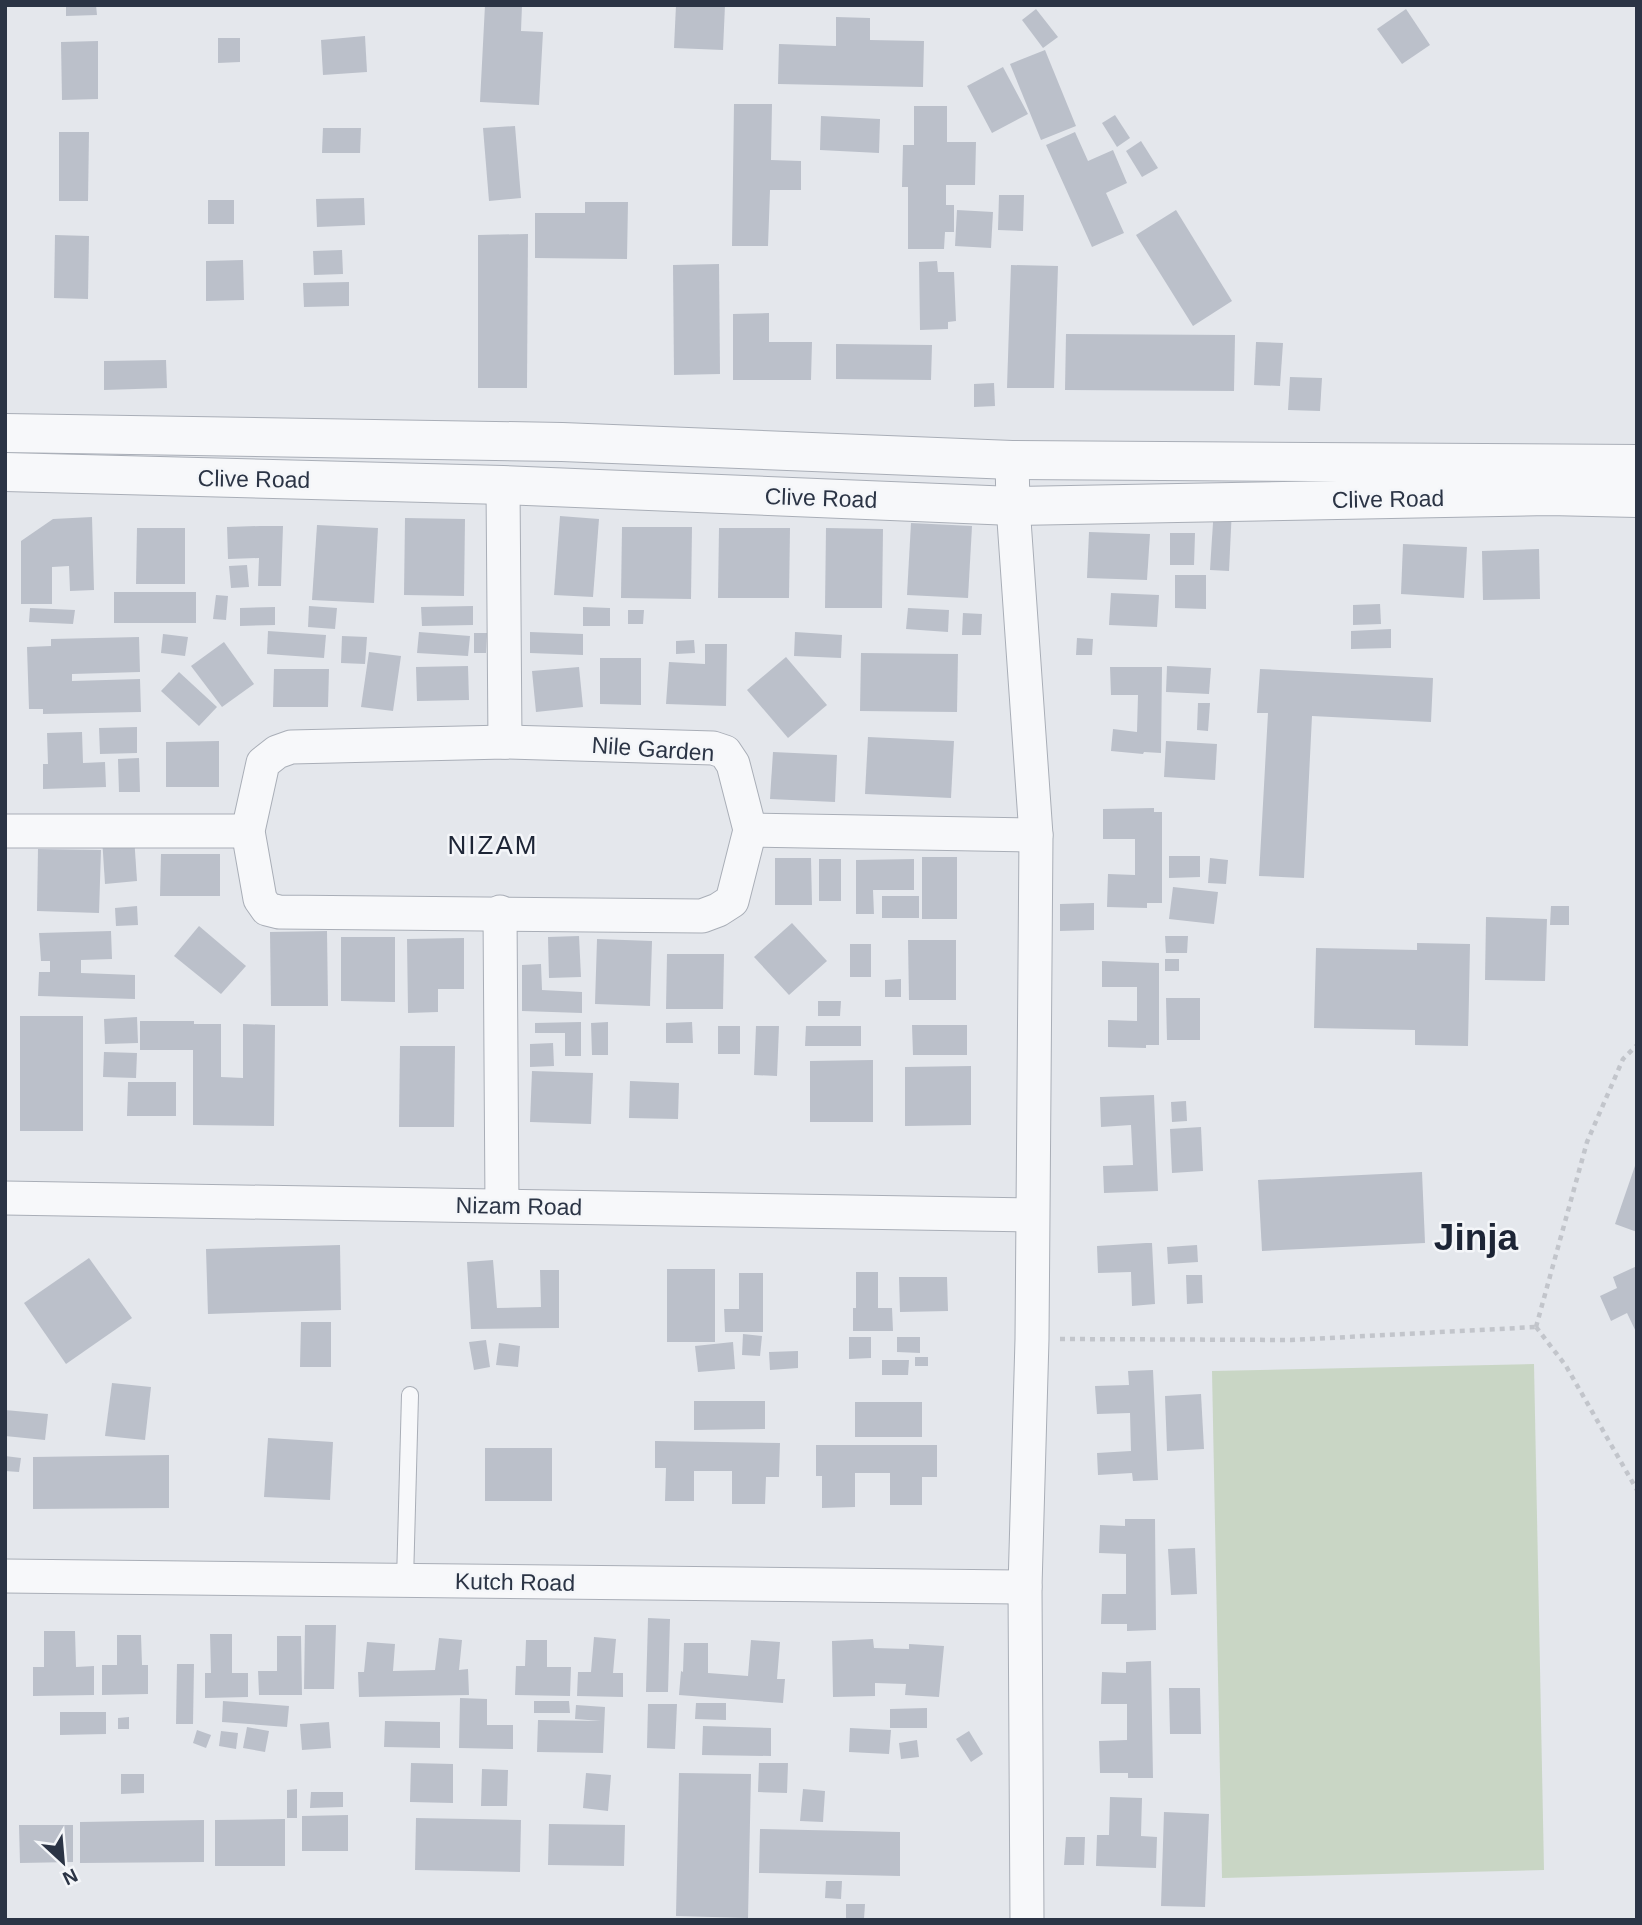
<svg xmlns="http://www.w3.org/2000/svg" width="1642" height="1925" viewBox="0 0 1642 1925" font-family="Arial,sans-serif">
<style>
.green{fill:#c9d6c5}
.building{fill:#bbc0ca}
.lines{fill:none;stroke-linecap:round;stroke-linejoin:round}
.service-casing{stroke:#a9aeb7;stroke-width:18}
.minor-casing{stroke:#a9aeb7;stroke-width:35}
.tertiary-casing{stroke:#a9aeb7;stroke-width:40}
.path{stroke:#c2c5cb;stroke-width:4.5;stroke-dasharray:5 5;stroke-linecap:butt}
.service{stroke:#f7f8fa;stroke-width:16}
.minor{stroke:#f7f8fa;stroke-width:33}
.tertiary{stroke:#f7f8fa;stroke-width:38}
.labels{text-anchor:middle;stroke-width:5;stroke-linejoin:round;paint-order:stroke}
.street-label{font-size:23px;fill:#2b3445;stroke:#f4f6f9}
.quarter-label{font-size:26px;letter-spacing:2px;fill:#1d2536;stroke:#f4f6f9}
.town-label{font-size:37px;font-weight:bold;fill:#1d2536;stroke:#f4f6f9}
</style>
<rect width="100%" height="100%" fill="#e4e7ec"/>
<!-- green -->
<polygon class="green" points="1534,1364 1544,1870 1222,1878 1212,1371"/>
<!-- building -->
<g class="building">
<polygon points="66,5 96,5 97,15 66,16"/>
<polygon points="485,5 522,5 521,31 543,32 539,105 480,102"/>
<polygon points="676,5 725,5 723,50 674,48"/>
<polygon points="1036,9 1058,37 1043,48 1022,20"/>
<polygon points="1406,9 1430,45 1402,64 1377,29"/>
<polygon points="836,17 870,18 870,40 924,41 923,87 778,84 779,44 836,46"/>
<polygon points="365,36 367,72 323,75 321,40"/>
<polygon points="218,38 240,38 240,62 218,63"/>
<polygon points="98,41 98,99 62,100 61,42"/>
<polygon points="1045,50 1076,126 1041,140 1010,64"/>
<polygon points="1003,67 1028,114 992,133 967,86"/>
<polygon points="734,104 772,104 771,160 801,161 801,190 770,190 768,246 732,246"/>
<polygon points="914,106 947,106 947,142 976,142 975,185 946,185 946,205 954,205 954,232 945,232 944,249 908,249 908,187 902,187 903,145 914,145"/>
<polygon points="1115,115 1130,138 1117,147 1102,123"/>
<polygon points="821,116 880,119 879,153 820,150"/>
<polygon points="515,126 521,198 489,201 483,128"/>
<polygon points="323,128 361,128 360,153 322,153"/>
<polygon points="59,132 89,132 88,201 59,201"/>
<polygon points="1075,132 1088,161 1113,150 1127,183 1106,193 1124,233 1092,247 1046,145"/>
<polygon points="1141,141 1158,168 1142,177 1126,151"/>
<polygon points="999,195 1024,195 1023,231 998,230"/>
<polygon points="364,198 365,225 317,227 316,199"/>
<rect x="208" y="200" width="26" height="24"/>
<polygon points="585,202 628,202 627,259 535,258 535,213 585,213"/>
<polygon points="957,210 993,212 991,248 955,246"/>
<polygon points="1176,210 1232,301 1193,326 1136,235"/>
<polygon points="528,234 527,388 478,388 478,235"/>
<polygon points="55,235 89,236 88,299 54,298"/>
<polygon points="342,250 343,274 314,275 313,251"/>
<polygon points="243,260 244,300 206,301 206,261"/>
<polygon points="937,261 938,272 954,272 956,321 948,322 948,329 920,330 919,262"/>
<polygon points="719,264 720,374 674,375 673,265"/>
<polygon points="1011,265 1058,266 1054,388 1007,388"/>
<polygon points="349,282 349,306 304,307 303,283"/>
<polygon points="769,313 769,342 812,342 811,380 733,380 733,314"/>
<polygon points="1066,334 1235,335 1234,391 1065,390"/>
<polygon points="1256,342 1283,343 1280,386 1254,385"/>
<polygon points="836,344 932,345 931,380 836,379"/>
<polygon points="166,360 167,388 104,390 104,361"/>
<polygon points="1290,377 1322,378 1320,411 1288,410"/>
<polygon points="994,383 995,406 974,407 974,384"/>
<polygon points="1214,507 1232,508 1229,571 1210,570"/>
<polygon points="560,516 599,519 593,597 554,595"/>
<polygon points="92,517 94,590 70,591 69,566 52,567 52,604 21,604 21,541 53,519"/>
<polygon points="405,518 465,519 464,596 404,595"/>
<polygon points="911,523 972,526 968,598 907,595"/>
<polygon points="317,525 378,528 374,603 312,600"/>
<polygon points="260,526 283,526 281,586 258,586 259,558 228,559 227,527"/>
<polygon points="622,527 692,527 691,599 621,598"/>
<polygon points="137,528 185,528 185,584 136,584"/>
<polygon points="719,528 790,528 789,598 718,598"/>
<polygon points="826,528 883,529 882,608 825,608"/>
<polygon points="1089,532 1150,534 1147,580 1087,578"/>
<polygon points="1170,533 1195,533 1194,565 1170,565"/>
<polygon points="1403,544 1467,547 1464,598 1401,594"/>
<polygon points="1539,549 1540,599 1483,600 1482,551"/>
<polygon points="247,565 249,587 231,588 229,566"/>
<polygon points="1175,575 1206,575 1206,609 1175,608"/>
<rect x="114" y="592" width="82" height="31"/>
<polygon points="1111,593 1159,595 1157,627 1109,625"/>
<polygon points="216,595 228,596 226,620 213,619"/>
<polygon points="1380,604 1381,624 1353,625 1353,605"/>
<polygon points="309,606 337,608 335,629 308,627"/>
<polygon points="473,606 473,625 422,626 421,607"/>
<polygon points="275,607 275,625 240,626 240,608"/>
<polygon points="583,607 610,608 610,626 583,626"/>
<polygon points="30,608 75,610 73,624 29,622"/>
<polygon points="908,608 949,610 948,632 906,629"/>
<polygon points="628,610 644,610 643,624 628,624"/>
<polygon points="963,613 982,614 981,635 962,635"/>
<polygon points="1391,629 1391,648 1351,649 1351,631"/>
<polygon points="268,631 326,635 324,658 267,654"/>
<polygon points="419,632 470,636 468,656 417,653"/>
<polygon points="530,632 583,634 583,655 530,653"/>
<polygon points="795,632 842,635 841,658 794,656"/>
<polygon points="474,633 487,633 486,653 474,653"/>
<polygon points="163,634 188,637 185,656 161,653"/>
<polygon points="342,636 367,637 365,664 341,663"/>
<polygon points="139,637 140,672 72,674 72,681 140,679 141,712 43,714 43,709 29,709 27,647 51,646 51,639"/>
<polygon points="1077,638 1093,639 1092,655 1076,655"/>
<polygon points="694,640 695,653 676,654 676,641"/>
<polygon points="224,642 254,684 222,707 191,666"/>
<polygon points="705,644 727,644 726,706 666,704 669,662 705,664"/>
<polygon points="369,652 401,656 393,711 361,707"/>
<polygon points="861,653 958,654 957,712 860,711"/>
<polygon points="786,657 827,705 788,738 747,690"/>
<polygon points="600,658 641,658 641,705 600,704"/>
<polygon points="468,666 469,700 417,701 416,667"/>
<polygon points="1167,666 1211,668 1209,694 1166,692"/>
<polygon points="579,667 583,707 536,712 532,671"/>
<polygon points="1110,667 1162,667 1161,753 1144,752 1143,754 1111,751 1113,729 1137,732 1138,695 1111,695"/>
<polygon points="274,669 329,669 328,707 273,707"/>
<polygon points="1260,669 1433,678 1431,722 1312,716 1304,878 1259,876 1268,713 1257,713"/>
<polygon points="179,672 217,707 199,726 161,691"/>
<polygon points="1198,703 1210,703 1208,731 1197,730"/>
<polygon points="137,727 137,753 100,754 99,728"/>
<polygon points="82,732 83,763 105,762 106,787 43,789 43,764 48,764 47,733"/>
<polygon points="868,737 954,741 951,798 865,794"/>
<polygon points="219,741 219,787 166,787 166,742"/>
<polygon points="1166,741 1217,744 1215,780 1164,777"/>
<polygon points="773,752 837,755 835,802 770,799"/>
<polygon points="139,758 140,792 119,792 118,759"/>
<polygon points="1154,808 1154,812 1162,812 1162,903 1147,903 1147,908 1107,907 1108,874 1135,875 1135,839 1103,839 1103,809"/>
<polygon points="134,836 137,881 105,884 102,838"/>
<polygon points="38,849 101,850 99,913 37,911"/>
<polygon points="161,854 220,854 220,896 160,896"/>
<polygon points="1169,856 1200,856 1200,877 1169,878"/>
<rect x="922" y="857" width="35" height="62"/>
<polygon points="775,858 811,858 812,905 775,905"/>
<polygon points="1210,858 1228,860 1226,884 1208,883"/>
<rect x="819" y="859" width="22" height="42"/>
<polygon points="914,859 914,890 873,890 874,914 856,914 856,860"/>
<polygon points="1173,887 1218,892 1214,924 1169,919"/>
<rect x="882" y="896" width="37" height="22"/>
<polygon points="1094,903 1094,930 1060,931 1060,904"/>
<polygon points="137,906 138,925 116,926 115,908"/>
<polygon points="1551,906 1569,906 1569,925 1550,925"/>
<polygon points="1486,917 1547,919 1545,981 1485,980"/>
<polygon points="792,923 827,961 789,995 754,957"/>
<polygon points="199,926 246,966 221,994 174,956"/>
<polygon points="111,931 112,959 81,960 81,973 135,975 135,999 38,996 39,972 50,972 50,961 41,961 39,933"/>
<polygon points="327,931 328,1006 271,1006 270,932"/>
<polygon points="579,936 581,977 549,978 548,937"/>
<polygon points="1165,936 1188,936 1187,953 1166,953"/>
<polygon points="341,937 395,937 395,1002 341,1001"/>
<polygon points="464,938 464,989 438,989 438,1012 408,1013 407,939"/>
<polygon points="597,939 652,941 650,1006 595,1004"/>
<polygon points="908,940 956,940 956,1000 909,1000"/>
<polygon points="1417,943 1470,944 1468,1046 1415,1045 1415,1030 1314,1028 1316,948 1417,950"/>
<rect x="850" y="944" width="21" height="33"/>
<polygon points="667,954 724,954 723,1009 666,1009"/>
<rect x="1165" y="959" width="14" height="12"/>
<polygon points="1102,961 1159,963 1159,1045 1146,1045 1146,1048 1108,1047 1108,1020 1137,1021 1137,987 1102,987"/>
<polygon points="541,964 542,990 582,992 582,1013 522,1011 522,965"/>
<polygon points="901,979 901,997 885,997 885,980"/>
<polygon points="1166,998 1200,998 1200,1040 1167,1040"/>
<polygon points="818,1001 841,1001 840,1016 818,1016"/>
<rect x="20" y="1016" width="63" height="115"/>
<polygon points="137,1017 138,1043 105,1044 104,1019"/>
<polygon points="140,1021 194,1021 194,1024 221,1024 221,1077 243,1078 243,1024 275,1025 274,1126 193,1125 193,1050 140,1050"/>
<polygon points="581,1022 581,1056 565,1056 565,1033 535,1033 535,1023"/>
<polygon points="608,1022 608,1055 592,1055 591,1023"/>
<polygon points="692,1022 693,1043 666,1043 666,1023"/>
<polygon points="912,1025 967,1025 967,1055 913,1055"/>
<rect x="718" y="1026" width="22" height="28"/>
<polygon points="756,1026 779,1026 777,1076 754,1075"/>
<polygon points="806,1026 861,1026 861,1046 805,1046"/>
<polygon points="553,1043 554,1066 530,1067 530,1044"/>
<polygon points="400,1046 455,1046 454,1127 399,1127"/>
<polygon points="104,1052 137,1053 136,1078 103,1077"/>
<polygon points="873,1060 873,1122 810,1122 810,1061"/>
<polygon points="971,1066 971,1125 905,1126 905,1067"/>
<polygon points="532,1071 593,1073 591,1124 530,1122"/>
<polygon points="630,1081 679,1083 678,1119 629,1118"/>
<polygon points="128,1082 176,1082 176,1116 127,1116"/>
<polygon points="1154,1095 1158,1191 1104,1193 1103,1166 1133,1165 1131,1125 1101,1127 1100,1097"/>
<polygon points="1186,1101 1187,1121 1172,1122 1171,1102"/>
<polygon points="1201,1127 1203,1171 1172,1173 1170,1129"/>
<polygon points="1636,1163 1637,1163 1637,1232 1615,1224"/>
<polygon points="1422,1172 1425,1243 1262,1251 1258,1180"/>
<polygon points="1146,1243 1152,1243 1155,1304 1132,1306 1131,1272 1098,1273 1097,1246"/>
<polygon points="340,1245 341,1310 208,1314 206,1249"/>
<polygon points="1197,1245 1198,1262 1168,1264 1167,1247"/>
<polygon points="89,1258 132,1318 66,1364 24,1303"/>
<polygon points="493,1260 497,1308 541,1307 540,1270 559,1270 559,1328 471,1329 467,1262"/>
<polygon points="1637,1266 1637,1334 1627,1313 1611,1321 1600,1296 1617,1288 1613,1277"/>
<rect x="667" y="1269" width="48" height="73"/>
<polygon points="856,1272 878,1272 878,1308 892,1308 893,1331 853,1331 853,1308 856,1308"/>
<polygon points="739,1273 763,1273 763,1332 725,1332 724,1309 739,1309"/>
<polygon points="1186,1275 1202,1275 1203,1303 1187,1304"/>
<polygon points="899,1277 947,1277 948,1311 900,1312"/>
<polygon points="301,1322 331,1322 331,1367 300,1367"/>
<polygon points="743,1334 762,1336 760,1356 742,1355"/>
<polygon points="849,1337 871,1337 871,1358 849,1359"/>
<polygon points="897,1337 920,1337 920,1353 897,1352"/>
<polygon points="486,1340 490,1367 474,1370 469,1342"/>
<polygon points="733,1342 735,1369 698,1372 695,1346"/>
<polygon points="499,1343 520,1346 518,1367 496,1365"/>
<polygon points="798,1351 798,1368 770,1370 769,1352"/>
<rect x="915" y="1357" width="13" height="9"/>
<polygon points="882,1360 909,1360 908,1375 882,1375"/>
<polygon points="1153,1370 1158,1480 1133,1481 1132,1473 1098,1475 1097,1453 1131,1451 1130,1413 1097,1414 1095,1386 1129,1385 1128,1371"/>
<polygon points="112,1383 151,1387 145,1440 105,1436"/>
<polygon points="1201,1394 1204,1449 1167,1451 1165,1396"/>
<polygon points="694,1401 765,1401 765,1429 694,1430"/>
<rect x="855" y="1402" width="67" height="35"/>
<polygon points="5,1410 48,1414 45,1440 5,1436"/>
<polygon points="268,1438 333,1442 330,1500 264,1497"/>
<polygon points="655,1441 780,1443 779,1477 766,1477 765,1504 732,1504 732,1471 694,1471 694,1501 665,1501 666,1468 655,1468"/>
<polygon points="816,1445 937,1445 937,1477 922,1477 922,1505 890,1505 890,1473 855,1473 855,1507 822,1508 822,1476 816,1476"/>
<rect x="485" y="1448" width="67" height="53"/>
<polygon points="169,1455 169,1508 33,1509 33,1457"/>
<polygon points="5,1456 21,1458 19,1472 5,1471"/>
<polygon points="1125,1519 1155,1519 1156,1630 1127,1631 1127,1624 1101,1624 1102,1594 1126,1594 1126,1554 1099,1553 1100,1525 1125,1526"/>
<polygon points="1195,1548 1197,1594 1171,1595 1168,1549"/>
<polygon points="648,1618 670,1619 668,1692 646,1692"/>
<polygon points="305,1625 336,1625 334,1689 304,1689"/>
<polygon points="44,1631 75,1631 76,1667 94,1666 94,1695 33,1696 33,1667 44,1667"/>
<polygon points="210,1634 232,1634 232,1673 248,1673 248,1697 205,1698 205,1673 211,1673"/>
<polygon points="117,1635 141,1635 142,1665 148,1665 148,1694 102,1695 102,1665 117,1665"/>
<polygon points="277,1636 301,1636 302,1695 259,1695 258,1671 277,1671"/>
<polygon points="594,1637 616,1639 613,1673 623,1673 623,1697 577,1696 578,1672 591,1672"/>
<polygon points="439,1638 462,1640 459,1670 468,1669 469,1695 359,1697 358,1672 364,1672 367,1642 395,1644 393,1671 435,1670"/>
<polygon points="873,1639 874,1648 909,1649 909,1644 944,1646 939,1697 905,1695 906,1684 875,1683 875,1696 833,1697 832,1641"/>
<polygon points="526,1640 547,1640 547,1667 571,1667 570,1696 515,1695 516,1666 525,1666"/>
<polygon points="751,1640 780,1642 777,1679 785,1679 783,1703 679,1695 681,1671 683,1672 684,1643 708,1643 708,1673 748,1676"/>
<polygon points="1151,1661 1153,1778 1128,1778 1128,1773 1100,1773 1099,1741 1127,1740 1127,1704 1101,1704 1102,1672 1126,1673 1126,1662"/>
<polygon points="177,1664 194,1664 193,1724 176,1724"/>
<polygon points="1169,1688 1200,1688 1201,1734 1170,1734"/>
<polygon points="460,1698 487,1699 487,1725 513,1725 513,1749 459,1748"/>
<polygon points="223,1701 289,1706 287,1727 222,1722"/>
<polygon points="534,1701 569,1701 570,1713 534,1713"/>
<polygon points="696,1703 726,1703 726,1720 695,1719"/>
<polygon points="648,1704 677,1704 675,1749 647,1748"/>
<polygon points="576,1705 605,1707 603,1753 537,1752 538,1720 601,1721 575,1719"/>
<polygon points="927,1708 927,1728 890,1728 890,1709"/>
<polygon points="60,1712 106,1712 106,1734 60,1735"/>
<polygon points="129,1717 129,1729 118,1729 118,1718"/>
<polygon points="385,1721 440,1722 440,1748 384,1747"/>
<polygon points="329,1722 331,1748 302,1750 300,1724"/>
<polygon points="703,1726 771,1728 771,1756 702,1755"/>
<polygon points="247,1727 269,1731 265,1752 243,1748"/>
<polygon points="850,1728 891,1730 889,1754 849,1752"/>
<polygon points="197,1730 211,1735 206,1748 193,1743"/>
<polygon points="221,1731 238,1733 236,1749 219,1746"/>
<polygon points="969,1731 983,1754 971,1762 956,1739"/>
<polygon points="917,1740 919,1757 901,1759 899,1743"/>
<polygon points="411,1763 453,1764 453,1803 410,1802"/>
<polygon points="759,1763 788,1763 787,1793 758,1792"/>
<polygon points="482,1769 508,1770 507,1806 481,1806"/>
<polygon points="586,1773 611,1775 608,1811 583,1808"/>
<polygon points="679,1773 751,1774 748,1918 676,1916"/>
<polygon points="121,1774 144,1774 144,1793 121,1794"/>
<polygon points="297,1789 297,1818 287,1818 287,1790"/>
<polygon points="803,1789 825,1791 823,1822 800,1821"/>
<polygon points="311,1792 343,1792 343,1807 310,1808"/>
<polygon points="1110,1797 1142,1798 1141,1836 1157,1837 1156,1868 1096,1866 1097,1835 1109,1835"/>
<polygon points="1164,1812 1209,1814 1205,1907 1161,1906"/>
<polygon points="348,1815 348,1851 302,1851 302,1816"/>
<polygon points="416,1818 521,1820 520,1872 415,1870"/>
<polygon points="285,1819 285,1866 215,1866 215,1820"/>
<polygon points="204,1820 204,1862 80,1863 80,1822"/>
<polygon points="549,1824 625,1825 624,1866 548,1865"/>
<polygon points="19,1825 73,1825 73,1862 20,1863"/>
<polygon points="760,1829 900,1832 900,1876 759,1873"/>
<polygon points="1066,1837 1085,1837 1084,1865 1064,1865"/>
<polygon points="826,1881 842,1881 841,1899 825,1898"/>
<polygon points="846,1904 865,1904 864,1919 846,1919"/>
</g>
<g class="lines">
<!-- service casing -->
<g class="service-casing">
<polyline id="service" points="405,1581 410,1395"/>
</g>
<!-- minor casing -->
<g class="minor-casing">
<g id="minor">
<polyline points="1012,460 1013,506 1036,835 1032,1339 1025,1587 1027,1920"/>
<polyline points="503,485 505,742"/>
<polygon points="505,742 713,748 725,752 733,764 750,830 732,901 718,910 702,916 279,912 267,909 260,899 248,831 263,763 277,752 291,747"/>
<polyline points="750,830 1036,835"/>
<polyline points="5,831 248,831"/>
<polyline points="500,912 502,1205"/>
<polyline points="5,1198 1032,1215"/>
<polyline points="5,1576 1025,1587"/>
</g>
</g>
<!-- tertiary casing -->
<g class="tertiary-casing">
<g id="tertiary">
<polyline points="5,433 562,442 1012,460 1637,464"/>
<polyline points="5,472 503,485 1013,506 1549,496 1637,498"/>
</g>
</g>
<!-- path -->
<g class="path">
<polyline points="1536,1327 1587,1142 1623,1059 1637,1045"/>
<polyline points="1536,1327 1566,1366 1637,1490"/>
<polyline points="1060,1339 1291,1340 1536,1327"/>
</g>
<!-- service -->
<use href="#service" class="service"/>
<!-- minor -->
<use href="#minor" class="minor"/>
<!-- tertiary -->
<use href="#tertiary" class="tertiary"/>
</g>
<g class="labels">
<!-- street labels -->
<g class="street-label">
<text transform="translate(254 479) rotate(1)" y="8">Clive Road</text>
<text transform="translate(821 498) rotate(2)" y="8">Clive Road</text>
<text transform="translate(1388 499) rotate(-1)" y="8">Clive Road</text>
<text transform="translate(653 749) rotate(4)" y="8">Nile Garden</text>
<text transform="translate(519 1206) rotate(1)" y="8">Nizam Road</text>
<text transform="translate(515 1582) rotate(1)" y="8">Kutch Road</text>
</g>
<!-- quarter labels -->
<g class="quarter-label">
<text x="493" y="854">NIZAM</text>
</g>
<!-- town labels -->
<g class="town-label">
<text x="1476" y="1250">Jinja</text>
</g>
</g>
<!-- border -->
<rect width="1642" height="1925" fill="none" stroke="#2b3445" stroke-width="14"/>
<!-- north arrow -->
<g transform="translate(63 1862) rotate(154)" stroke="#f4f6f9" stroke-width="5" paint-order="stroke">
<path d="M0-5L12 26L0 18L-12 26Z" fill="#2b3445"/>
<text y="-10" font-size="19" font-weight="bold" text-anchor="middle" fill="#2b3445">N</text>
</g>
</svg>
